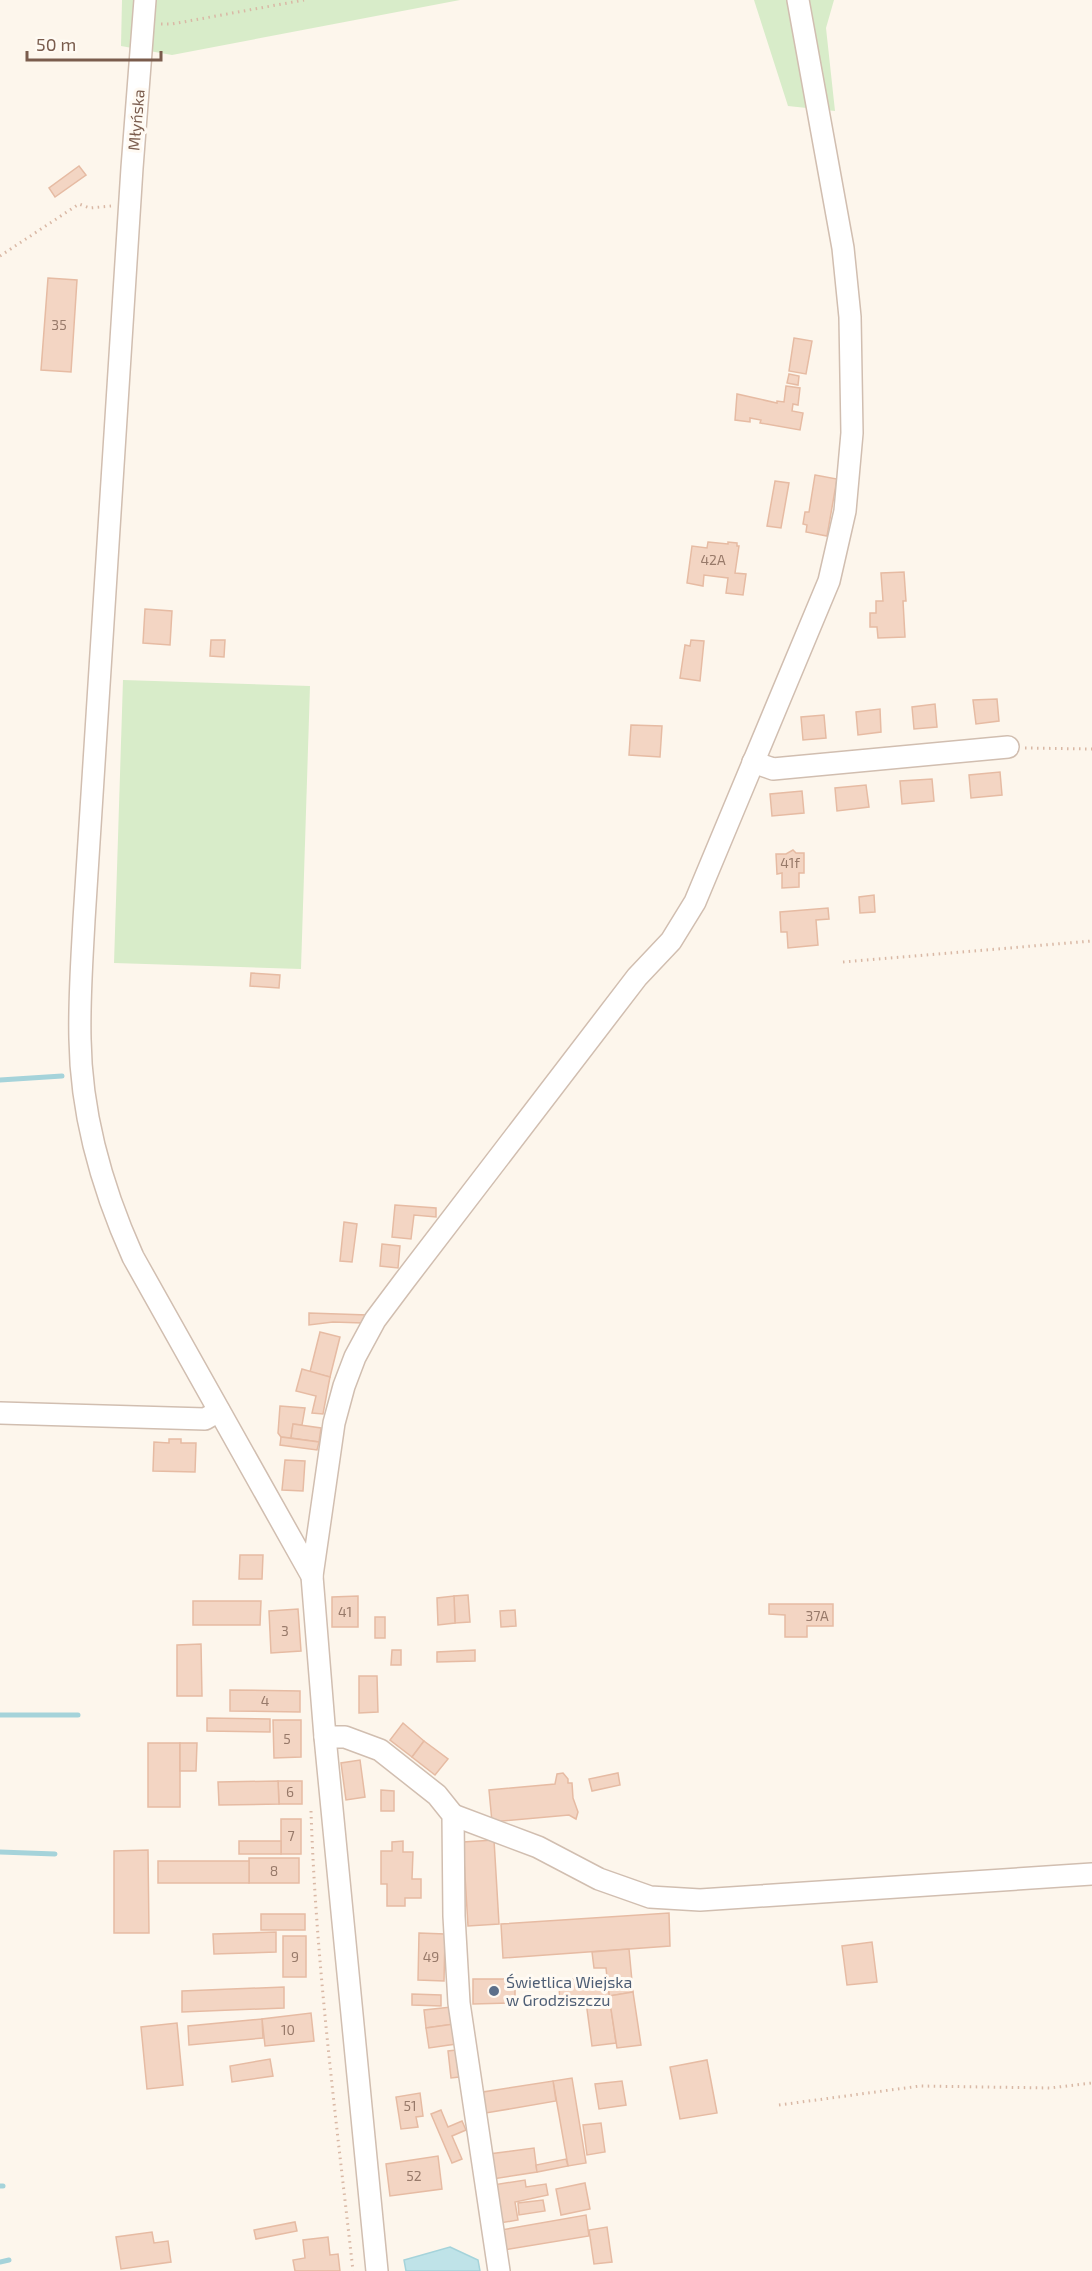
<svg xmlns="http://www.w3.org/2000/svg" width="1092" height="2271" viewBox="0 0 1092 2271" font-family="'Exo 2',sans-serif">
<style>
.green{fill:#d8ecc9}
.water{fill:#bfe3e8;stroke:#a5d3da;stroke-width:1.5}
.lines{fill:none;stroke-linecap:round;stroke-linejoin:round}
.stream{stroke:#a5d3da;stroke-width:5}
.building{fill:#f3d5c3;stroke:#e6bba3;stroke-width:1.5}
.minor-casing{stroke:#d1beb0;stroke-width:24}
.path{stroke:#d9b8a5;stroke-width:3;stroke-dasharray:1.5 4.5;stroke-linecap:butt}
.minor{stroke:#fff;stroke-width:21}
.service-dot{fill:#5c6f8a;stroke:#fffaf3;stroke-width:2}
.labels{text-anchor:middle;stroke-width:6;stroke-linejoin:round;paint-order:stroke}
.number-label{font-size:14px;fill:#987a6a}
.street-label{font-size:16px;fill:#7a5c4d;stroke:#fffaf3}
.service-label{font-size:16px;fill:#4e5e75;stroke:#fffaf3;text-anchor:start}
</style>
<rect width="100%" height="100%" fill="#fdf6ec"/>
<!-- green -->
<g class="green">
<polygon points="122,0 460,0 172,55 121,46"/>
<polygon points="754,0 834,0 826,28 835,111 788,106"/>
<polygon points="123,680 310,686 301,969 114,963"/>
</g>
<!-- water -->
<polygon class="water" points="450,2247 478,2260 480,2271 406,2271 404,2260"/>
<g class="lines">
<!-- stream -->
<g class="stream">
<polyline points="0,1080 62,1076"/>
<polyline points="0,1715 78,1715"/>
<polyline points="0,1852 55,1854"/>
<polyline points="0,2186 3,2186"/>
<polyline points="0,2262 9,2260"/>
</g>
</g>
<!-- building -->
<g class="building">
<polygon points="79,166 86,175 55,197 49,188"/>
<polygon points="48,278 77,280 71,372 41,370"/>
<polygon points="794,338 812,341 806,374 789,371"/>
<polygon points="789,374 799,376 798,385 787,383"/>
<polygon points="786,386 800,388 798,405 793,404 792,411 803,413 800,430 760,423 761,420 750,418 750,422 735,420 737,394 777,403 777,401 784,402"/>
<polygon points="815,475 837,479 827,536 806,532 807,525 803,524 805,512 809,512"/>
<polygon points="775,481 789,483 781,528 767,526"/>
<polygon points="708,542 728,544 728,542 737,543 737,546 739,546 735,573 746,574 743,595 726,593 728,578 704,575 703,586 687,583 692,546 707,548"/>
<polygon points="904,572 906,601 903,601 905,637 878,638 877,627 870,627 870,613 876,613 876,601 883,601 881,573"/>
<polygon points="145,609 172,611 170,645 143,643"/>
<polygon points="211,640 225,640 224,657 210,656"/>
<polygon points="691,640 704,641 700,681 680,678 685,645 690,646"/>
<polygon points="997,699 999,721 976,724 973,700"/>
<polygon points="935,704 937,727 914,729 912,707"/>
<polygon points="880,709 881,732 858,735 856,712"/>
<polygon points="824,715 826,738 803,740 801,717"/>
<polygon points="631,725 662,726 660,757 629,755"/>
<polygon points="1000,772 1002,795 971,798 969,775"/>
<polygon points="932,779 934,801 902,804 900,781"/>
<polygon points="866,785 869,807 837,811 835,788"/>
<polygon points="802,791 804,813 772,816 770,794"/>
<polygon points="793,850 796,853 804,853 804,873 799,873 799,887 782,888 782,873 777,874 776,854 786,854"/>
<polygon points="874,895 875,912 860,913 859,897"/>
<polygon points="828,908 829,919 816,920 818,945 788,948 787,932 781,932 780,912"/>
<polygon points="251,973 280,975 279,988 250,986"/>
<polygon points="395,1205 436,1208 436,1217 414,1215 411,1239 392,1237"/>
<polygon points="344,1222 357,1224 352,1262 340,1261"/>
<polygon points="382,1244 400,1246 398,1268 380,1266"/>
<polygon points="309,1313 367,1315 363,1323 333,1322 309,1325"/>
<polygon points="320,1332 340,1337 330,1377 310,1372"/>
<polygon points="302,1369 330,1377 323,1414 312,1413 316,1396 296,1391"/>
<polygon points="280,1406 305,1408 302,1425 293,1424 291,1438 281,1437 278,1433"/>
<polygon points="293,1424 321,1428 319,1442 291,1438"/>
<polygon points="281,1437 319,1442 317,1450 280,1445"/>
<polygon points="169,1439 181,1439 181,1443 196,1443 195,1472 153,1471 154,1442 169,1443"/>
<polygon points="285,1460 305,1461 303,1491 282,1490"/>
<polygon points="240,1555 263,1555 262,1579 239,1579"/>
<polygon points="468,1595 470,1622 455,1623 454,1596"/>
<polygon points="358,1596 358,1627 332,1627 332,1597"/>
<polygon points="454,1596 455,1623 438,1625 437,1598"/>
<polygon points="193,1601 261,1601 260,1625 193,1625"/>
<polygon points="769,1604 833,1604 833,1626 807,1626 807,1637 785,1637 785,1615 769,1614"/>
<polygon points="298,1609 301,1651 271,1653 269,1611"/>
<polygon points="515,1610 516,1626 501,1627 500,1611"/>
<rect x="375" y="1617" width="10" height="21"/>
<polygon points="201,1644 202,1696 177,1696 177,1645"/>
<polygon points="392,1650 401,1650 401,1665 391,1665"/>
<polygon points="475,1650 475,1661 437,1662 437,1652"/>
<polygon points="359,1676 377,1676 378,1712 359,1713"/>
<polygon points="230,1690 300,1691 300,1712 230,1711"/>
<polygon points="207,1718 270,1719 270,1732 207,1731"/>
<polygon points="273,1720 301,1720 301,1757 274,1758"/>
<polygon points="403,1723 424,1741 412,1757 390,1740"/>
<polygon points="424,1741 448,1759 435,1775 412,1757"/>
<rect x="148" y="1743" width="32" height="64"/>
<polygon points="180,1743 197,1743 196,1771 180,1771"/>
<polygon points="360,1760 365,1797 346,1800 341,1763"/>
<polygon points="563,1773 568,1779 568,1783 572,1783 573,1798 578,1812 576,1819 569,1815 492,1822 489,1790 555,1784 557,1774"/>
<polygon points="618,1773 620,1785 592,1791 589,1779"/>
<polygon points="278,1781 302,1781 302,1804 279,1804"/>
<polygon points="278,1781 279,1804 219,1805 218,1782"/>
<polygon points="381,1790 394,1791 394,1811 381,1811"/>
<rect x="281" y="1819" width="20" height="35"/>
<polygon points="494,1840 499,1924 468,1926 463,1842"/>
<rect x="239" y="1841" width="42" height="13"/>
<polygon points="403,1841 403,1852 413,1852 412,1879 421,1879 421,1898 405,1898 405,1906 387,1906 387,1884 381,1884 381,1851 392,1851 392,1842"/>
<polygon points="148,1850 149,1933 114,1933 114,1851"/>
<rect x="249" y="1858" width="50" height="25"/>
<rect x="158" y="1861" width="91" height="22"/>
<polygon points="669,1913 670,1946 503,1958 501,1924"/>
<rect x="261" y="1914" width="44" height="16"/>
<polygon points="276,1932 276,1952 214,1954 213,1934"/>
<polygon points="419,1933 445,1934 444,1981 418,1980"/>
<rect x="283" y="1936" width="23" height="41"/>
<polygon points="872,1942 877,1982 847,1985 842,1946"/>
<polygon points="629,1949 633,1992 609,1996 606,1968 594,1968 592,1952"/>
<polygon points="473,1979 515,1979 515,2003 473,2004"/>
<polygon points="560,1979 607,1980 616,2043 592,2046 586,2002 559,2000"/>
<polygon points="284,1987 284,2008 182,2012 182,1991"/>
<polygon points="633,1992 641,2045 617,2048 609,1996"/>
<polygon points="412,1994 441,1995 441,2006 412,2005"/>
<polygon points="451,2007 454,2024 426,2028 424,2010"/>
<polygon points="311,2013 314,2041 265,2046 262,2019"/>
<polygon points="262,2019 263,2038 189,2045 188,2026"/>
<polygon points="177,2023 183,2085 147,2089 141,2027"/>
<polygon points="454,2024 456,2044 429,2048 426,2028"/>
<polygon points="456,2050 459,2077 451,2078 448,2051"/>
<polygon points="270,2059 273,2076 232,2082 230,2066"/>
<polygon points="707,2060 717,2113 680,2119 670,2067"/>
<polygon points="572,2078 586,2163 568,2166 553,2081"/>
<polygon points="553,2081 556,2101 486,2113 483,2092"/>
<polygon points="622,2081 626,2105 599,2109 595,2084"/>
<polygon points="420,2093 423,2116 416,2117 418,2127 401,2129 396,2097"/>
<polygon points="441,2110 448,2127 462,2121 466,2130 452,2136 462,2159 452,2163 431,2114"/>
<polygon points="601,2123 605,2152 587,2155 583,2125"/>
<polygon points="534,2148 537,2172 493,2179 489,2154"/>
<polygon points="438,2156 442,2189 390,2196 386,2164"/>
<polygon points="566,2159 568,2166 537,2172 536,2165"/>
<polygon points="525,2180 526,2187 546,2184 548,2195 515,2202 518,2220 500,2223 493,2185"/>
<polygon points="585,2183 590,2209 561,2215 556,2189"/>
<polygon points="543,2200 545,2211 519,2215 518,2203"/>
<polygon points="586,2215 589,2236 504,2250 501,2230"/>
<polygon points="295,2222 297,2231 256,2239 254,2230"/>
<polygon points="607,2227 612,2262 594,2264 589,2230"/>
<polygon points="152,2232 154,2243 168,2241 171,2262 121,2269 116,2237"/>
<polygon points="328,2237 330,2255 338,2254 340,2271 295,2271 293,2260 305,2258 303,2240"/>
</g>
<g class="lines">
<!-- minor casing -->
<g class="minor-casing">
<g id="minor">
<path d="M 145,0 L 132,168 L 84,920 C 82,959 79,999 80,1039 C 81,1115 102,1188 133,1257 L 312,1576 L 325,1737 L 377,2271"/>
<polyline points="753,762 773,769 1008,747"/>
<polyline points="0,1413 205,1419 219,1411"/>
<polyline points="312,1576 334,1423 344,1386 355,1357 375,1320 405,1280 637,977 671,941 695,902 829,581 845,511 852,433 850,317 843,248 798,0"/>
<polyline points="325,1737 345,1737 380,1750 437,1795 453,1815 454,1916 459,2003 499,2271"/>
<polyline points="453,1815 538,1847 599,1879 650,1897 700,1900 1092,1874"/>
</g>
</g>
<!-- path -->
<g class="path">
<polyline points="161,24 172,24 304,0"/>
<polyline points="0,256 79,204 90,208 111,206"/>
<polyline points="1025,748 1092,749"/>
<polyline points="843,962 1092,941"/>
<path d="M 311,1811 C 316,1965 336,2118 353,2271"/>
<polyline points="779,2105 920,2086 1050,2088 1092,2083"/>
</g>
<!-- minor -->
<use href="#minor" class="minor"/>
</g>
<!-- markers -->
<circle class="service-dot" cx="494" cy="1991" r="6"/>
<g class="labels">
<!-- number labels -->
<g class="number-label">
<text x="59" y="330">35</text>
<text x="713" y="565">42A</text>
<text x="790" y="868">41f</text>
<text x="345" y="1617">41</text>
<text x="817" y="1621">37A</text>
<text x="285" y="1636">3</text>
<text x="265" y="1706">4</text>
<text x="287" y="1744">5</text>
<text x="290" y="1797">6</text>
<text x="291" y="1841">7</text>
<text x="274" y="1876">8</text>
<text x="295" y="1962">9</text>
<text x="431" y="1962">49</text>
<text x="288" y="2035">10</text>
<text x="410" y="2111">51</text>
<text x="414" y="2181">52</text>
</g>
<!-- street labels -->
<g class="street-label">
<text transform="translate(136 120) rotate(-85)" y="6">Młyńska</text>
</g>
<!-- service labels -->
<g class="service-label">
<text x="506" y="1988">Świetlica Wiejska<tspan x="506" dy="18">w Grodziszczu</tspan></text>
</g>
</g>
<!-- scale -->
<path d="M27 51v9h134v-9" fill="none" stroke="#7a5c4d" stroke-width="3"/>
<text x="36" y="51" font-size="18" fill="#7a5c4d" stroke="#fffaf3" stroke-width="4.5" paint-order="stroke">50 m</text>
</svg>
